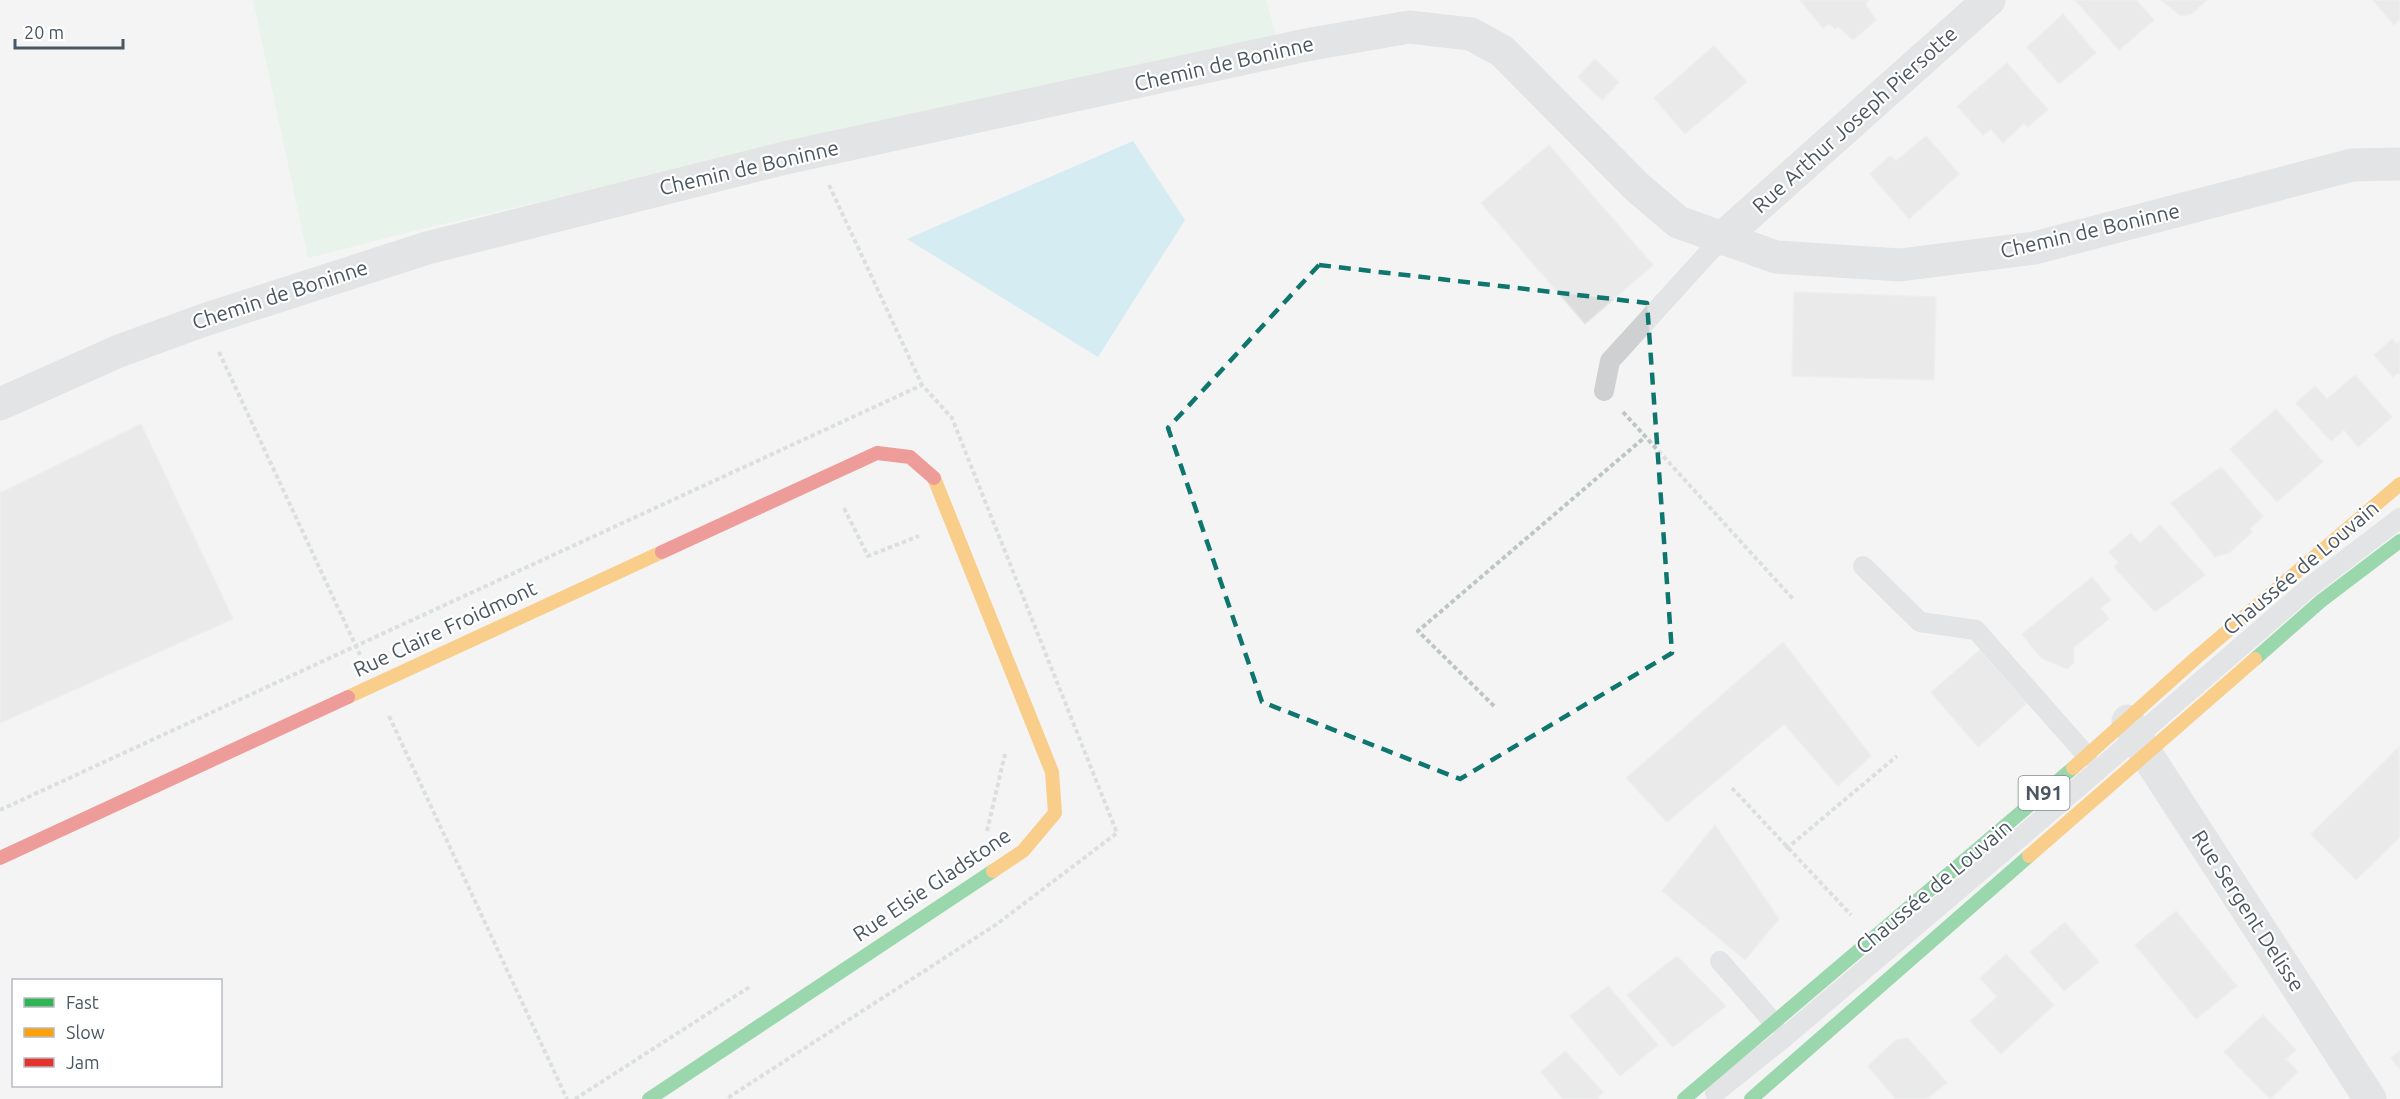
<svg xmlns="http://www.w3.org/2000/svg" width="2400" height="1099" viewBox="0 0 2400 1099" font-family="Ubuntu,sans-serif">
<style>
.green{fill:#d9f2e3}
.water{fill:#aee2f0}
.building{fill:#ddddde;stroke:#e5e6e7;stroke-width:1.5}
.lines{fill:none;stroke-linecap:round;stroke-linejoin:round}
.path{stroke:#bcc7c4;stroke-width:4;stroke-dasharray:4.5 3;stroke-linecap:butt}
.lane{stroke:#ced0d2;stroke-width:20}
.street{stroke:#ced0d2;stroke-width:33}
.fast{stroke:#30b455;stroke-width:14}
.slow{stroke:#ff9f0a;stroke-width:14}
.jam{stroke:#e5322d;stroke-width:14}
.marked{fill:none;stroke:#0f766e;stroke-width:4.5;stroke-dasharray:12 8;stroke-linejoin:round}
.labels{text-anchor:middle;stroke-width:4.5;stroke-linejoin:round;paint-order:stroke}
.shield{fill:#fff;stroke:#808990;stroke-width:1.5}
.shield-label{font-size:20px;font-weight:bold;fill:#4a5661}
.street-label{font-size:21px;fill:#4a5661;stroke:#fff}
</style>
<rect width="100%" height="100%" fill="#f4f4f4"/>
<!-- green -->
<polygon class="green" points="253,0 1266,0 1276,35 430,227 308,258"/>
<!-- water -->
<polygon class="water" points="1133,141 1185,220 1098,357 907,239"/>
<!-- building -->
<g class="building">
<polygon points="1800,0 1869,0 1865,4 1876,20 1853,40 1838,27 1835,29 1829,24 1823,28"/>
<polygon points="2075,0 2136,0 2154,20 2119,50"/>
<polygon points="2161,0 2207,0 2191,14 2181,16"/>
<polygon points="2373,0 2400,0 2400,19 2394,25"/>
<polygon points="2063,14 2096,53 2059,84 2027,47"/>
<polygon points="1714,46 1747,82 1685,134 1654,98"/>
<polygon points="1595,59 1619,82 1602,100 1578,77"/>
<polygon points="2007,63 2048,110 2028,127 2024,123 2003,143 1991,129 1983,135 1957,106"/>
<polygon points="1926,136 1959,174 1909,219 1870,174 1890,156 1896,161"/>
<polygon points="1549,145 1653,265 1585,324 1481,203"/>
<polygon points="1794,292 1936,297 1934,380 1792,376"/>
<polygon points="2392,339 2397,344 2400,342 2400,374 2398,373 2393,377 2374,355"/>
<polygon points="2355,375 2392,417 2358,447 2344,430 2331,441 2296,403 2315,386 2327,399"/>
<polygon points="2276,409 2323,462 2277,502 2230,449"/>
<polygon points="141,424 233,619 0,723 0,493"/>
<polygon points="2221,467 2263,516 2250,529 2252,532 2229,553 2215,557 2171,503"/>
<polygon points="2160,525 2205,575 2155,612 2114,567 2118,562 2109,552 2131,533 2140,543"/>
<polygon points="2092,577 2111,600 2101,608 2109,619 2074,647 2074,663 2067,669 2041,658 2022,634"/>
<polygon points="1783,642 1871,756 1838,786 1784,724 1667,822 1626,778"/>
<polygon points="1980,650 2027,703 1978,747 1931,692"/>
<polygon points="2399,747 2400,837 2356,880 2311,834"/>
<polygon points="1715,825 1779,919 1745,960 1662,891"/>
<polygon points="2176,911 2237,986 2196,1019 2135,945"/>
<polygon points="2065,922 2099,962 2064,991 2030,952"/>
<polygon points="2006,954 2054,1005 2001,1054 1970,1021 1997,997 1980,978"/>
<polygon points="1677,956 1726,1006 1673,1047 1627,995"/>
<polygon points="1608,986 1658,1045 1620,1076 1570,1016"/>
<polygon points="2263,1015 2296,1050 2286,1059 2298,1072 2270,1099 2224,1052"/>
<polygon points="1908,1038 1947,1083 1926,1099 1896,1099 1868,1066 1896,1040"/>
<polygon points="1565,1051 1603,1092 1598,1097 1599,1099 1563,1099 1541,1072"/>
<polygon points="2400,1051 2400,1069 2391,1058"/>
</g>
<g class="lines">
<!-- path -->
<g class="path">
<polyline points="829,185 922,385"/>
<polyline points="219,352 360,655"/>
<polyline points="1623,412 1793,599"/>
<polyline points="844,508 868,556 919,536"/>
<polyline points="1494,706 1418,631 1645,437"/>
<polyline points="389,716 567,1099"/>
<polyline points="1732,788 1851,915"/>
<polyline points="0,810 922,385 952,418 1117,833 997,924 726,1099"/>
<polyline points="987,831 1005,754"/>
<polyline points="1786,849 1897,756"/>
<polyline points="575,1099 751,986"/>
</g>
<!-- lane -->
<g class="lane">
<polyline points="1604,391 1610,361 1721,239"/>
<polyline points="1863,566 1920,622 1976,630 2087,756"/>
<polyline points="1720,961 1774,1023"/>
<polyline points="1715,1093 1785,1037 2030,829 2312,585 2400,518"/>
</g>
<!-- street -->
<g class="street">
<polyline points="1721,239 1989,0"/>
<polyline points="0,404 119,351 204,320 427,248 785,158 1306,45 1409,27 1471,34 1502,51 1637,187 1678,222 1776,257 1900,265 2034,248 2352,165 2400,164"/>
<polyline points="2128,721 2145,752 2370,1099"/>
</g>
<!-- fast -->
<g class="fast">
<polyline points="2255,659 2321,601 2400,541"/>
<polyline points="649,1099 993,871"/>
<polyline points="1684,1099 2073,768"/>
<polyline points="1751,1099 2029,856"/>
</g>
<!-- slow -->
<g class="slow">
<polyline points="934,478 1052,772 1055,813 1023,851 993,871"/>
<polyline points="348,697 662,552"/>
<polyline points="2073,768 2197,657 2400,484"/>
<polyline points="2029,856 2255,659"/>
</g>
<!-- jam -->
<g class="jam">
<polyline points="662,552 877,453 910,457 934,478"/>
<polyline points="0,858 348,697"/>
</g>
</g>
<!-- marked area -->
<path d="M0 0H2400V1099H0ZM 1319,265 L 1647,303 L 1672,653 L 1460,779 L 1262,702 L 1168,428 Z" fill="#f4f4f4" fill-opacity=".55" fill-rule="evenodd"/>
<path class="marked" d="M 1319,265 L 1647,303 L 1672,653 L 1460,779 L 1262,702 L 1168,428 Z"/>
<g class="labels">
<!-- shield labels -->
<rect class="shield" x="2018.5" y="776" width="51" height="34" rx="4.5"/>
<g class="shield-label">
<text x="2044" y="800">N91</text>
</g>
<!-- street labels -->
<g class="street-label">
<text transform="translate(1224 64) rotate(-13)" y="7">Chemin de Boninne</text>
<text transform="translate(1855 120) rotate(-42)" y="7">Rue Arthur Joseph Piersotte</text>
<text transform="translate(749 168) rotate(-13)" y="7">Chemin de Boninne</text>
<text transform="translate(2090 231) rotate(-13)" y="7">Chemin de Boninne</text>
<text transform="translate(280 295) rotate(-18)" y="7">Chemin de Boninne</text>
<text transform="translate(2301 568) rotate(-40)" y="7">Chaussée de Louvain</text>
<text transform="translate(445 629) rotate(-25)" y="7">Rue Claire Froidmont</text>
<text transform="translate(932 885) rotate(-34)" y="7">Rue Elsie Gladstone</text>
<text transform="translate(1934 887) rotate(-40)" y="7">Chaussée de Louvain</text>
<text transform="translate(2248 911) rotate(57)" y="7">Rue Sergent Delisse</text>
</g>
</g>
<!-- legend -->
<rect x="12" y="979" width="210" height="108" fill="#ffffff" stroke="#b7bbc0" stroke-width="1.5"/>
<rect x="24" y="998" width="30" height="9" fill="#30b455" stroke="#b7bbc0" stroke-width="1.5"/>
<text x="66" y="1009" font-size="18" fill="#4a5661">Fast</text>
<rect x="24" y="1028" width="30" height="9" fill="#ff9f0a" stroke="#b7bbc0" stroke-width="1.5"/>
<text x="66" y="1039" font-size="18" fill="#4a5661">Slow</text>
<rect x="24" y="1058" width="30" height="9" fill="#e5322d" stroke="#b7bbc0" stroke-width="1.5"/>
<text x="66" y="1069" font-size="18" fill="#4a5661">Jam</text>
<!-- scale -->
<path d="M15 39v9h108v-9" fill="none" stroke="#4a5661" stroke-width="3"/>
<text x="24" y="39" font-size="18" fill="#4a5661" stroke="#ffffff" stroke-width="4.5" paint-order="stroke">20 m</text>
</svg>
